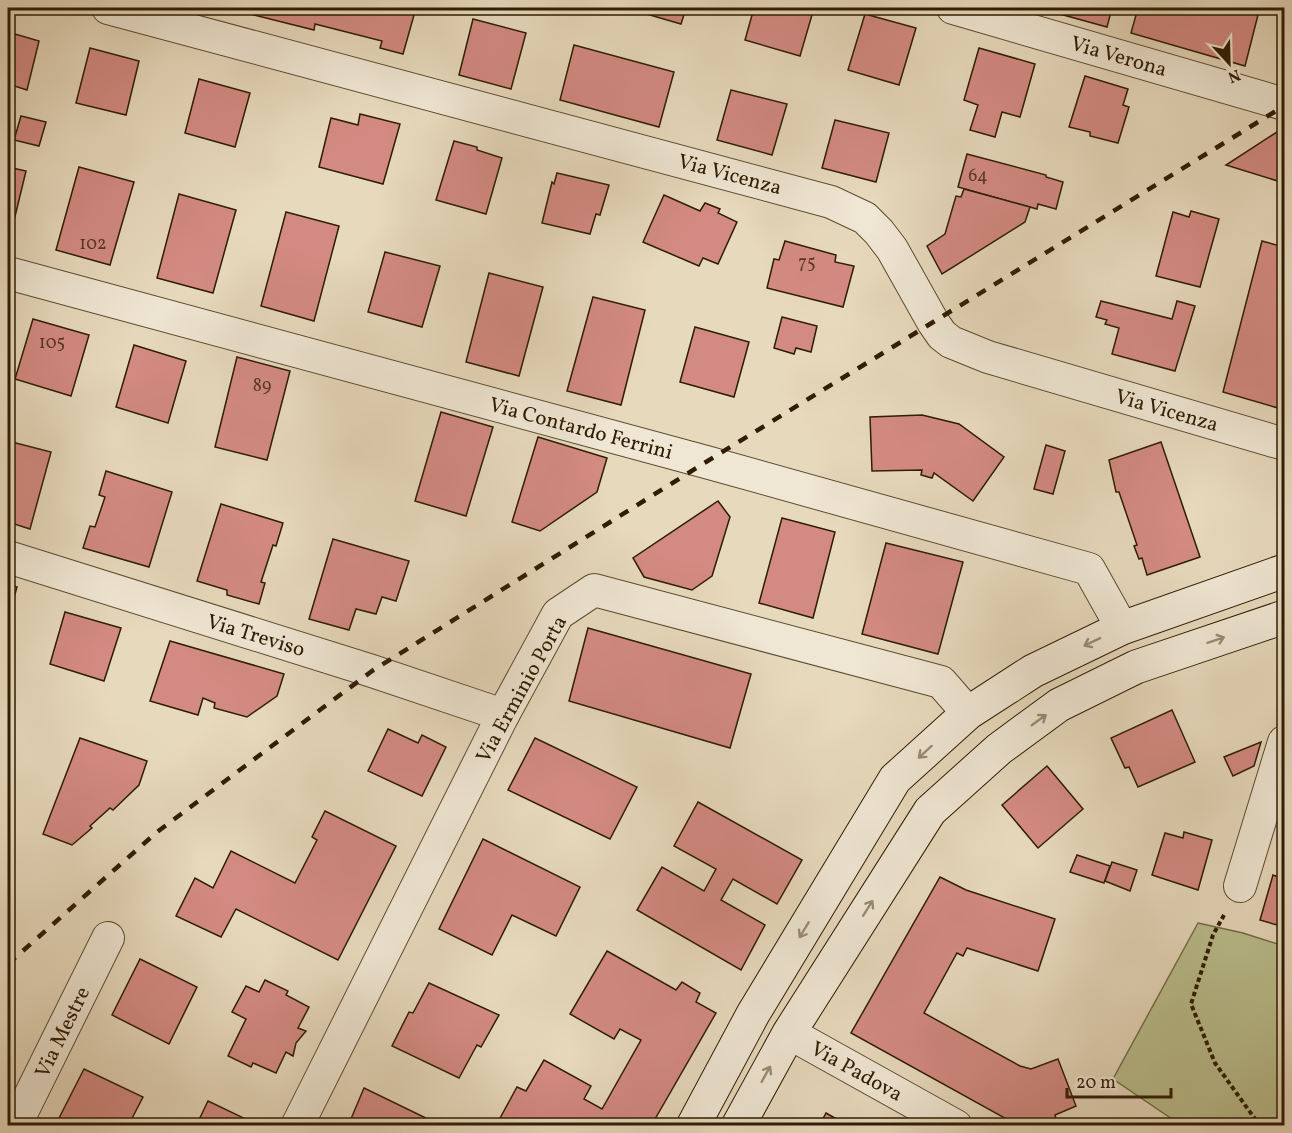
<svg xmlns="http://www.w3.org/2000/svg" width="1292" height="1133" viewBox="0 0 1292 1133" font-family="Vollkorn,serif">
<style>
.green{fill:#babe8d;stroke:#746e48;stroke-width:1.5}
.building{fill:#d38a82;stroke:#2e1d03;stroke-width:1.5}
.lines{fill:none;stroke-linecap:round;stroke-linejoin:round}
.street-casing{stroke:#5c4c31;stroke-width:34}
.secondary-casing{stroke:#2e1d03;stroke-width:35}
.path{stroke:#2e1d03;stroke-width:4;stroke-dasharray:4.5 3;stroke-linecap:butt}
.street{stroke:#efe6d3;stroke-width:32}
.secondary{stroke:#efe6d3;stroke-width:33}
.rail{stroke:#2e1d03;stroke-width:4.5;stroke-dasharray:10 10;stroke-linecap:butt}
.oneway{stroke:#988c75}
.labels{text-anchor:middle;stroke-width:6;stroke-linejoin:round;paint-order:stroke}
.number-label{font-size:18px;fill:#573823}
.street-label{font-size:21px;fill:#2e1d03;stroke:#efe6d3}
</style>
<rect width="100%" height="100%" fill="#e7d9bc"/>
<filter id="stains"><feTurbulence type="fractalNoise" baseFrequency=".00333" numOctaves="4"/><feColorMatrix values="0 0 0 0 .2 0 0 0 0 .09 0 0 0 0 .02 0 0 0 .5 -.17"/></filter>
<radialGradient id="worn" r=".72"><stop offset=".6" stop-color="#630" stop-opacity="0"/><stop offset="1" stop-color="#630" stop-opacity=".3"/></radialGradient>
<!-- green -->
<polygon class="green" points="1198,923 1243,933 1284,946 1284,1125 1181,1125 1113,1079"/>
<!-- building -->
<g class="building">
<polygon points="226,8 416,8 403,54 380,48 382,41 315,24 314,30"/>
<polygon points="626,8 686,8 681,24"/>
<polygon points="754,8 814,8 800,56 745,40"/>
<polygon points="1038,8 1112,8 1107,27"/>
<polygon points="1138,8 1233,8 1258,15 1245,66 1131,33"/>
<polygon points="865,14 916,28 899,85 848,70"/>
<polygon points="473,19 526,33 511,89 459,75"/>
<polygon points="8,32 39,41 27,90 8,84"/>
<polygon points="574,45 674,72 659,127 560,100"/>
<polygon points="90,48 139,61 126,115 76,103"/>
<polygon points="979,48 1035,64 1020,117 1002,112 995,137 970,130 978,105 964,100"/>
<polygon points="1085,76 1128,89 1123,105 1129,107 1118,143 1090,136 1090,132 1069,127"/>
<polygon points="199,79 250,93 235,147 185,133"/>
<polygon points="731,90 787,104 772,155 717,140"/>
<polygon points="360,114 400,124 383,184 319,167 331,118 358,125"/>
<polygon points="21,116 46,122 39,146 14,140"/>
<polygon points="835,120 889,133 876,182 822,168"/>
<polygon points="1280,130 1284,132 1284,183 1226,165"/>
<polygon points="454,141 477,147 477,150 502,158 486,214 436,200"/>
<polygon points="967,154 1046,175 1046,177 1063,182 1056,209 1038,204 1037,209 958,187"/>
<polygon points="8,167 26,171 11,233 8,232"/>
<polygon points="79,167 134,182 110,265 56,250"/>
<polygon points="557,173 609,185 600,215 596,214 590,234 542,223 552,182 554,184"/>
<polygon points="964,189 1030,207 1025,222 942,274 927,246 945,234 956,196 961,197"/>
<polygon points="179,194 236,210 213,293 157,278"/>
<polygon points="664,195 700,211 705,203 720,209 718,213 737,222 718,264 703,258 699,266 643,242"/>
<polygon points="1191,211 1219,219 1200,287 1156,276 1173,212 1189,217"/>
<polygon points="286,212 339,226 314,321 261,306"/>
<polygon points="785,241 836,255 835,262 854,266 843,307 767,288 774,259 779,260"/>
<polygon points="1262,241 1284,247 1284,383 1278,408 1223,392"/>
<polygon points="385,252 440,266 422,327 368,312"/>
<polygon points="489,273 543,287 519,376 466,362"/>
<polygon points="593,297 645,310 621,405 567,391"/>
<polygon points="1101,301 1172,319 1177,301 1195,306 1175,371 1112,354 1119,328 1105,324 1107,320 1096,317"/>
<polygon points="782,317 817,326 811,352 796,348 794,354 774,348"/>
<polygon points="33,319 89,335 71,396 15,379"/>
<polygon points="695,327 749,342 734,397 680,382"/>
<polygon points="134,345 186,361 168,423 116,407"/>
<polygon points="237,357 290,371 267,460 215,447"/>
<polygon points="441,412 493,427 466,516 415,501"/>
<polygon points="922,415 959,424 1004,457 973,501 934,473 932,478 921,475 922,470 872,471 870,417"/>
<polygon points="538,437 607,458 597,492 540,531 512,522"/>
<polygon points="8,441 51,452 30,529 8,522"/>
<polygon points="1161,442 1200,557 1147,575 1142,558 1139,559 1134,546 1137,545 1119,492 1116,492 1109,460"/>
<polygon points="1046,445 1065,451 1053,494 1034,489"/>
<polygon points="106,471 172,492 149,567 83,548 90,526 95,527 105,497 99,495"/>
<polygon points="718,501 730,517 712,576 692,590 644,577 633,558"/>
<polygon points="221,504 283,523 276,546 273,545 261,582 265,583 259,604 227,595 227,590 197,581"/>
<polygon points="782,518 835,532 813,618 759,603"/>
<polygon points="333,539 409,561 396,601 382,597 376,614 356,609 349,630 309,619"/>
<polygon points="886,543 963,562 938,654 862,634"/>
<polygon points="8,584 17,587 8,619"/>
<polygon points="65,612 121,628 104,681 50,664"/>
<polygon points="588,628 751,674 730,748 569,701"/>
<polygon points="170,641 284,674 277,696 247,717 214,708 215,703 203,698 198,715 150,701"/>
<polygon points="1172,710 1195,762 1138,787 1129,767 1125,768 1111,738"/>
<polygon points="8,725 13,727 8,742"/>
<polygon points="388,729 418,743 422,735 446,747 422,796 368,771"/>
<polygon points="80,738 147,761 139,785 113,810 110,808 90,826 92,828 72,845 43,834"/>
<polygon points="535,738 637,787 610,839 508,790"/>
<polygon points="1261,742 1254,766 1233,776 1224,757"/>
<polygon points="1047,766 1083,809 1038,848 1002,805"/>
<polygon points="698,802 802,860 777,904 733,879 721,900 765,925 741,970 637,910 662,867 704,891 716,869 674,846"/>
<polygon points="325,811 396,846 338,960 236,909 221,937 176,916 195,878 213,888 231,851 295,883 317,840 312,837"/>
<polygon points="1184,832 1212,840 1198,890 1152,875 1165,833 1183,838"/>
<polygon points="483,839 580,887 556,936 512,915 492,955 439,929"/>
<polygon points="1077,855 1110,866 1104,883 1070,872"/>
<polygon points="1112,862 1137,870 1130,891 1105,881"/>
<polygon points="1273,875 1284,879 1284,927 1260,920"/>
<polygon points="940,877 966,890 1055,919 1038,971 967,948 963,956 957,953 924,1013 1020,1066 1031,1069 1058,1059 1076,1106 1055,1115 1056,1119 1047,1122 1045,1119 1028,1126 1019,1126 851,1033"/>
<polygon points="607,951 676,990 682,982 700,993 696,1002 716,1013 651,1126 508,1126 499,1120 517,1087 526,1091 544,1060 591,1086 584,1099 602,1109 641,1040 620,1029 614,1039 570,1014"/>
<polygon points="140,959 197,987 169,1044 112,1015"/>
<polygon points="265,980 288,991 286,995 309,1007 298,1028 306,1031 296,1043 293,1056 286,1052 276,1073 253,1063 251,1067 228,1056 246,1019 232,1012 246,986 259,992"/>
<polygon points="429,983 499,1015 481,1047 477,1045 459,1078 392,1046 409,1012 413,1013"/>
<polygon points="84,1069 143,1097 128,1126 56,1124"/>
<polygon points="364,1088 434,1122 433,1126 348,1126"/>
<polygon points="208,1101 258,1125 258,1126 196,1126"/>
<polygon points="826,1113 849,1126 819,1126"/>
</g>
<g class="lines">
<!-- street casing -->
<g class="street-casing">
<g id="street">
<polyline points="108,8 831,202 865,218 879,232 892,249 933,322 942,335 951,342 988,357 1284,444"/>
<polyline points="953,8 1284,104"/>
<polyline points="8,273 706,462 1089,569 1122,628"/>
<polyline points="8,557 372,671 503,715"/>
<polyline points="1240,886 1284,742"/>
<polyline points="789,1033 956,1126"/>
<polyline points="15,1126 108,938"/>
<polyline points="297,1126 503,715 558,614 594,590 941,682 968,713"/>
</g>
</g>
<!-- secondary casing -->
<g class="secondary-casing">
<g id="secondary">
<polyline points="693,1126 753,1014 895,779 968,713 1033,671 1122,628 1284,571"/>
<polyline points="738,1126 789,1033 930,811 999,749 1059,705 1136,667 1284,617"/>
</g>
</g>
<!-- path -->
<polyline class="path" points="1224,915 1213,935 1191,1004 1215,1063 1260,1126"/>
<!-- street -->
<use href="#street" class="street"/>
<!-- secondary -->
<use href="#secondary" class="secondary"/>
<!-- rail -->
<polyline class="rail" points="8,964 157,832 372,671 706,462 1284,106"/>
</g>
<!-- one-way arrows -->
<defs><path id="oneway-shaft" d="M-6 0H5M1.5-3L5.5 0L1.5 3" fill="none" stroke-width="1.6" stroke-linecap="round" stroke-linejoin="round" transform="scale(1.5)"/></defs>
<g class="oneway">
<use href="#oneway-shaft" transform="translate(1216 640) rotate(-19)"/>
<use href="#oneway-shaft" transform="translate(1092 642) rotate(154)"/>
<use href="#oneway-shaft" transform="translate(1039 720) rotate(-36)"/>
<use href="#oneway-shaft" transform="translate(925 752) rotate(138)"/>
<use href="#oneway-shaft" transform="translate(868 908) rotate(-58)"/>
<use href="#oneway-shaft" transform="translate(804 930) rotate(121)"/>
<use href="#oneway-shaft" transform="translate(766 1074) rotate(-61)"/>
</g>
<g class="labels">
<!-- number labels -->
<g class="number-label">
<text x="978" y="181">64</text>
<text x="93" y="249">102</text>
<text x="807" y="268">75</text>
<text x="52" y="348">105</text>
<text x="262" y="391">89</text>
</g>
<!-- street labels -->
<g class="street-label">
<text transform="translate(1119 56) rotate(16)" y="7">Via Verona</text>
<text transform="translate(730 174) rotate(15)" y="7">Via Vicenza</text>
<text transform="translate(1167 410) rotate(16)" y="7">Via Vicenza</text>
<text transform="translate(581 428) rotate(15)" y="7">Via Contardo Ferrini</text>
<text transform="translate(256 635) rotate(17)" y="7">Via Treviso</text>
<text transform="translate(521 689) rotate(-61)" y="7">Via Erminio Porta</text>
<text transform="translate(62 1032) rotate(-64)" y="7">Via Mestre</text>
<text transform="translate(857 1071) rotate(29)" y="7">Via Padova</text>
</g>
</g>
<!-- margin -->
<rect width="1292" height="1133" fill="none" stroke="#e7d9bc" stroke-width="30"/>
<rect x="9" y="9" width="1274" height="1115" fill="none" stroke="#2e1d03" stroke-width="3"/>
<rect x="15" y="15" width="1262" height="1103" fill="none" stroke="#2e1d03" stroke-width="1.5"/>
<!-- north arrow -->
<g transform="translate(1229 63) rotate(158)" stroke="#efe6d3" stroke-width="4.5" paint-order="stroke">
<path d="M0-4.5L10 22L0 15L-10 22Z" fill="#2e1d03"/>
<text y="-9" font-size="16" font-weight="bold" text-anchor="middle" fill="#2e1d03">N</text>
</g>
<!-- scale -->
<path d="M1067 1088v9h104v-9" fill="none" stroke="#2e1d03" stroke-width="3"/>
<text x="1076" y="1088" font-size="18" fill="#2e1d03" stroke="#efe6d3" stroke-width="4.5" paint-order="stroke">20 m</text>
<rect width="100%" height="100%" filter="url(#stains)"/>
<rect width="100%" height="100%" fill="url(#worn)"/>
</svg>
